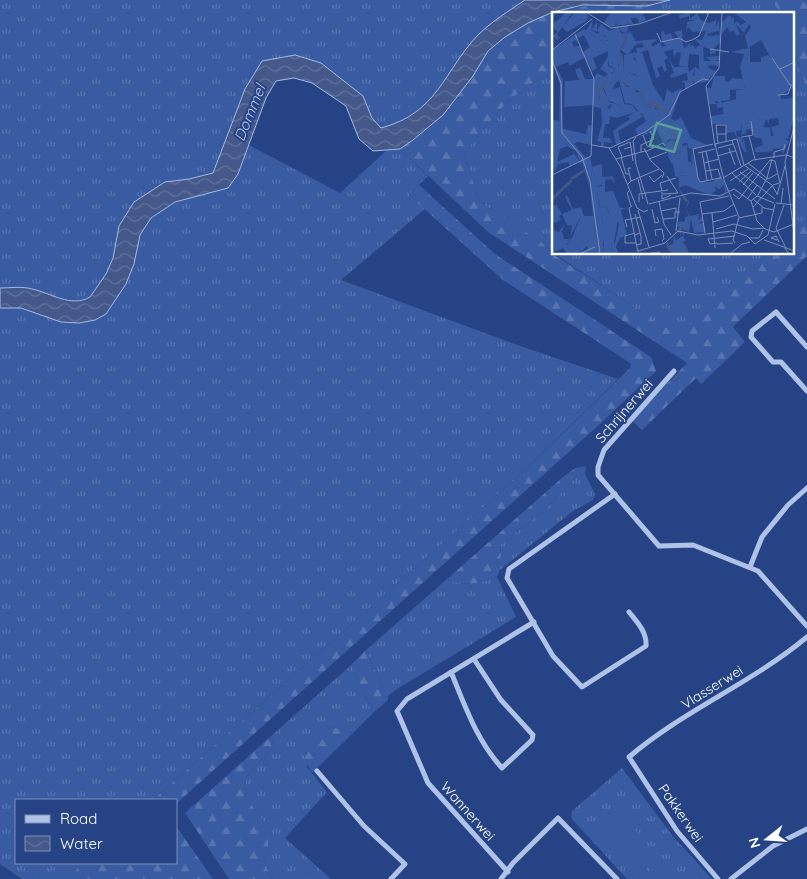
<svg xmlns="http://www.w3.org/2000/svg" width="807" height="879" viewBox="0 0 807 879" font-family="Quicksand,sans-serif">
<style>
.grass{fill:url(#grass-tufts)}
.forest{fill:url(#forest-firs)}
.park{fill:#395ba2}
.water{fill:url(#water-waves);stroke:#a3bbe9}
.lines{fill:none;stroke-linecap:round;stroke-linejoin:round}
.minor{stroke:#afc2e8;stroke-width:5}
.labels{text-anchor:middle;stroke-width:4;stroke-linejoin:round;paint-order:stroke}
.street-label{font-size:14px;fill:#fff;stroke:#254385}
.water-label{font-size:15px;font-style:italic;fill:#bbccf0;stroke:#254385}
.inset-river{fill:none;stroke:#44598a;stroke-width:2.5}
.inset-road{fill:none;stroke:#7c8eb6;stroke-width:1}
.view{fill:#579f9a;fill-opacity:0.15;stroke:#579f9a;stroke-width:2.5}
.inset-edge{fill:none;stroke:#fff;stroke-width:2.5}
</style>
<defs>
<pattern id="grass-tufts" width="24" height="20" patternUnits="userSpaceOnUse" patternTransform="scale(1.25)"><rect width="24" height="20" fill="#395ba2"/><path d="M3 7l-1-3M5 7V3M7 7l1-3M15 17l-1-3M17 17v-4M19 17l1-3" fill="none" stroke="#5774b0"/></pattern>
<pattern id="forest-firs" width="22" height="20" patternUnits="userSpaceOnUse" patternTransform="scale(1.25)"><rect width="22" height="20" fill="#395ba2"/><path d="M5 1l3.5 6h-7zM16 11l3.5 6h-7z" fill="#5774b0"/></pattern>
<pattern id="water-waves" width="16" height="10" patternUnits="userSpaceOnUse" patternTransform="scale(1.25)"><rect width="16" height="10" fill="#44598a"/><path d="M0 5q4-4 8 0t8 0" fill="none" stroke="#60729c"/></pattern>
</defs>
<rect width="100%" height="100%" fill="#254385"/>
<!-- grass -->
<g class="grass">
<path d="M 0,0 L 526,0 C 509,11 493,21 479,35 C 442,71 439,113 381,128 L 372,118 L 363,96 L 321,63 L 245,89 L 231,131 L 213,173 L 189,179 L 165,182 L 119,226 L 113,258 L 106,274 L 90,297 C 71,308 51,293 32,289 C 22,286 10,288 0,288 Z"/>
<polygon points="670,0 773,0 779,14 652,14 655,5"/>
<polygon points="793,52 807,88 807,217 793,230"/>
<path d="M 553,74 L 553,252 L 479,201 L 464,153 C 490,122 513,87 553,74 Z"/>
<polygon points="249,145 340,193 387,150 400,149 428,176 409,195 425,209 341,280 523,347 618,379 523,472 153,800 16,800 16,863 84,863 66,879 22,879 0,864 0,308 21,308 61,322 79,323 95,320 106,314 126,284 134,264 140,235 151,218 175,202 228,188 238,174"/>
<polygon points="555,254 767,254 677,336"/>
<polygon points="586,466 585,474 595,494 593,500 573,511 500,570 496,561 501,557 500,545 547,508"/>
<path d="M 497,577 L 516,617 L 397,689 L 388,696 L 388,700 L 366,650 L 447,579 C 468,587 476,584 497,577 Z"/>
<polygon points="351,665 373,713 353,733 332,727 306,753 307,767 327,792 285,838 331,879 272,879 264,862 268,849 263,821 247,798 244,788 247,776 271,750 274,742 270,737"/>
<polygon points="622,768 672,835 712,879 627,879 571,818 572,811"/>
</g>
<!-- forest -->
<g class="forest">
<polygon points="773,0 807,0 807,88 793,52 793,14 779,14"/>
<path d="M 620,4 L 655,5 L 652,14 L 553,14 L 553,74 C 513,87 490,122 464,153 L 479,201 L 542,243 L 553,254 L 677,335 L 767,254 L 793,254 L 793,230 L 807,217 L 807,256 L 733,327 L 745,342 L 701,384 L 696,378 L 642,430 L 631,420 L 687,363 L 488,232 L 400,149 C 414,139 432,127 444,113 C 459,93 472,70 488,51 C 521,13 573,5 620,4 Z"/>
<polygon points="419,185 495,254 651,357 656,371 600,424 177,803 176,800 153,800 523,472 630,368 631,364 618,355 503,280 409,195"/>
<path d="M 586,466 L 547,508 L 500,545 L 501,557 L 496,561 L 500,570 L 497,577 C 476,584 468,587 447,579 L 563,477 L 575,468 Z"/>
<polygon points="366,650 388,700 373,713 351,665"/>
<polygon points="332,727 353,733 312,773 304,759 306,753 328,729"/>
<polygon points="270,737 274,742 271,750 247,776 244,788 247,798 263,821 268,835 268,849 264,862 272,879 229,879 185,813"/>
<polygon points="176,826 213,879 66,879 84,863 176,863"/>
</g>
<!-- park -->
<polygon class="park" points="616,806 675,879 657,879 648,867 636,876 594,824"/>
<!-- water -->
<path class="water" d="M 525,0 L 670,0 L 647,6 L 583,5 L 553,12 L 528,23 L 505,37 L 488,51 L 473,76 L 443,115 L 413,140 L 400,149 L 373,151 L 359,139 L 346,106 L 312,83 L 294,78 L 276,81 L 266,98 L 238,174 L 228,188 L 175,202 L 151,218 L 140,235 L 134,264 L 126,284 L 106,314 L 95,320 L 79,323 L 61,322 L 21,308 L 0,308 L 0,288 C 10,288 22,286 32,289 C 51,293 71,308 90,297 L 106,274 L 113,258 L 119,226 L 134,202 L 165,182 L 189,179 L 213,173 L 245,89 L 262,61 L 295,55 L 321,63 L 363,96 L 372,118 L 381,128 C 438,113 443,72 478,35 C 492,21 509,11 525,0 Z"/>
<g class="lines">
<!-- minor -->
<g class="minor">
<polyline points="807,347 776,312 752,331 751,337 773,362 781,362 807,391"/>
<polyline points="674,371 604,450 598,467 598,475 659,546 693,545 758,571 807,626"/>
<path d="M 615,494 L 509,569 L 507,578 L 553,656 L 582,687 L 646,646 C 647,632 637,622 629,612"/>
<polyline points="750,567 762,537 788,505 807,488"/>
<path d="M 451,672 C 465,706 477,741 502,768 L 532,740 L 533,735 L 501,700 L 474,659"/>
<polyline points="317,771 364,826 405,864 391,879"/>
<polyline points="508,872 428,783 397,711 407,699 534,622"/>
<polyline points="501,879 513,863 558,818 617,879"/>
<path d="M 718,879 L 677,831 L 629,757 C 684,710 752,683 807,637"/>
<polyline points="731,879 773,846 807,829"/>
</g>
</g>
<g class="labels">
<!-- street labels -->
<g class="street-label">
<text transform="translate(624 411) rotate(-49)" y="5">Schrijnerwei</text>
<text transform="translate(712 687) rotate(-32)" y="5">Vlasserwei</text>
<text transform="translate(468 811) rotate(48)" y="5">Wannerwei</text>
<text transform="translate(681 813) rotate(55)" y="5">Pakkerwei</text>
</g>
<!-- water labels -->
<g class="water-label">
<text transform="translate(250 113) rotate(-68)" y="5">Dommel</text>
</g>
</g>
<!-- overview -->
<g transform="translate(552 12)">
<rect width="242" height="242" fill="#254385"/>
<path d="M 23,0 L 33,0 L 37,5 L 33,10 L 15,20 L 10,15 ZM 59,0 L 90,0 L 94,8 L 87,11 L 85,6 L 79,6 L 81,12 L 66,13 L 63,9 L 64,14 L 59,15 L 51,12 ZM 45,10 L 45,19 L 49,12 L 57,19 L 66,15 L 69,22 L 58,29 L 51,28 L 47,26 L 49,23 L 54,26 L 53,21 L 39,18 ZM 77,13 L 75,21 L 79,20 L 83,29 L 106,27 L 99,32 L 101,35 L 108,30 L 110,35 L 114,34 L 110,29 L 109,20 L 112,19 L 113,23 L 119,21 L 121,27 L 127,26 L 122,20 L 130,18 L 131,34 L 133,36 L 138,31 L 139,36 L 140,32 L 143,36 L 148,33 L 143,27 L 150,28 L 154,19 L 156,24 L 168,23 L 168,31 L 162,36 L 164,41 L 158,42 L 158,37 L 151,35 L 152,49 L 159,49 L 154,45 L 167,44 L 167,48 L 161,48 L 167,49 L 166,54 L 157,53 L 156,56 L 165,59 L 154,70 L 143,71 L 140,68 L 141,72 L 133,77 L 133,71 L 129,69 L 139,68 L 139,64 L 142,64 L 143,55 L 147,57 L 147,43 L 137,42 L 136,54 L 127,54 L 129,41 L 125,40 L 122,46 L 121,37 L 112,40 L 110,36 L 112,40 L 116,46 L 112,48 L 115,58 L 112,60 L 110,54 L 105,56 L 108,64 L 104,66 L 96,38 L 90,40 L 101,73 L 112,90 L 115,77 L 120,81 L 130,76 L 119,106 L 123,109 L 129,105 L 139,126 L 155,133 L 141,137 L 136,136 L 135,131 L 130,132 L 131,139 L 116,140 L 114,134 L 120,130 L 122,135 L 125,125 L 120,128 L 118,126 L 113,132 L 104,113 L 86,124 L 83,117 L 102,104 L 101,97 L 113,98 L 100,92 L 97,96 L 93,94 L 88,80 L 71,71 L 84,67 L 85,63 L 77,61 L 86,53 L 81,42 L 85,40 L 84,36 L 92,35 L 90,31 L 83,33 L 76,43 L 69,38 L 75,26 L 69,23 L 75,21 L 70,20 L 67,15 ZM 32,17 L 55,33 L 56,39 L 41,46 L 45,56 L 40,59 L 33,45 L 18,54 L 16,50 L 4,55 L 11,68 L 10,117 L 33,145 L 38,145 L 44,175 L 50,174 L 46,153 L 50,152 L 50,165 L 61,164 L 63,172 L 59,167 L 53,168 L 53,180 L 61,179 L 68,196 L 74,196 L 69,198 L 75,223 L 68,226 L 63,236 L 67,242 L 62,236 L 67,212 L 50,179 L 45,180 L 47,195 L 54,194 L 57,202 L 49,203 L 51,213 L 59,213 L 60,227 L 52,227 L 51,234 L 60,234 L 61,242 L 50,242 L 51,236 L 49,242 L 37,242 L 35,234 L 28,241 L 25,234 L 14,231 L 20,226 L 29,204 L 41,204 L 38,176 L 30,151 L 26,152 L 28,149 L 24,139 L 11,132 L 7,116 L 8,72 L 0,51 L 0,38 ZM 32,23 L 38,35 L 31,40 L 28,33 L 22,35 L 20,30 L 24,28 L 26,32 L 25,26 ZM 58,41 L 56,54 L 64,58 L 59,61 L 64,66 L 61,77 L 68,75 L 72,92 L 80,93 L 85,100 L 64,106 L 64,103 L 56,101 L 60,92 L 60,97 L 67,97 L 68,93 L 57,89 L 51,74 L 56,71 L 55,66 L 47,78 L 48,89 L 42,88 L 42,93 L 12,95 L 13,69 L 27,68 L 23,58 L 28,55 L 33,67 L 42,67 L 45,61 L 53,65 L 56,62 L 48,57 ZM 71,43 L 72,61 L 76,65 L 72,66 L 65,61 L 67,52 L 62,54 L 59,51 ZM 162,64 L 173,64 L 173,69 L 176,70 L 181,66 L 191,67 L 193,77 L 178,78 L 178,88 L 169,89 L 171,95 L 165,96 L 164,92 L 168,91 L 156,85 L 155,76 L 159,76 ZM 86,101 L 92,104 L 66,119 L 69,131 L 64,133 L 61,119 ZM 214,107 L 211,116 L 218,115 L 219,124 L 229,123 L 230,136 L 222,137 L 220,128 L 221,139 L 213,140 L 210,125 L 202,125 L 200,117 L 193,118 L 195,121 L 190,122 L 189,110 L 195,110 L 198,115 L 204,114 L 200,108 ZM 50,112 L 53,112 L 51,126 L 58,126 L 60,131 L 52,130 L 52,134 L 49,134 L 49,130 L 45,129 ZM 139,137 L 147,170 L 160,170 L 169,164 L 176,179 L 173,180 L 172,173 L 167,177 L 163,174 L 164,179 L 157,183 L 133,173 L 127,176 L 127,163 L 135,164 L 137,159 L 123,162 L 125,154 L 122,150 L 120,152 L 114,141 L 119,146 L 119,141 L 125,142 L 127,148 L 127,143 L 131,143 L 131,147 L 136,146 L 136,155 L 140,153 ZM 147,202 L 146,208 L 150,205 L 151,209 L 146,212 L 151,211 L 153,220 L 142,221 L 139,206 L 137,220 L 125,214 L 127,210 L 133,209 L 133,205 ZM 130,220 L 133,221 L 131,224 L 134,229 L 130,230 L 136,242 L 122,241 L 116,234 L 121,232 L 122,223 L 124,228 L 131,224 Z" fill="#395ba2" fill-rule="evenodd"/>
<path d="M 4,0 L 5,0 L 1,6 L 4,10 L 14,0 L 21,0 L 5,22 L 8,26 L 5,28 L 0,24 L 6,20 L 0,14 L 3,10 L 0,5 ZM 138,0 L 138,7 L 145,1 L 149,8 L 157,11 L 165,8 L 163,15 L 167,9 L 168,23 L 166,19 L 155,22 L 153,19 L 141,20 L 136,15 L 134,20 L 135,10 L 144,8 L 137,8 L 137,4 L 128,7 L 127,3 ZM 181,0 L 242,0 L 242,76 L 229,83 L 229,87 L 241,86 L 242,81 L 241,109 L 242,106 L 236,127 L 232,126 L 237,129 L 231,142 L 230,136 L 221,136 L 220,139 L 218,127 L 211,127 L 213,140 L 203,140 L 203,136 L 211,133 L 209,126 L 201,126 L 210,124 L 210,118 L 211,125 L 219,125 L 220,130 L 222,125 L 219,115 L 227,113 L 226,106 L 217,107 L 217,112 L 214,107 L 204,108 L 206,116 L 207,115 L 216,115 L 202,118 L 201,123 L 195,111 L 189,110 L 189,118 L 184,119 L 185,125 L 189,125 L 190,117 L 190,131 L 192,126 L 194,139 L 198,139 L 192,140 L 182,120 L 174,121 L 174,112 L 159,112 L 159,104 L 172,102 L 170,92 L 157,92 L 156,85 L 163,87 L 163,91 L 169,91 L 184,87 L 184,78 L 193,77 L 188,55 L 192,42 L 179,40 L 196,36 L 193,24 L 199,15 L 197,12 L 192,21 L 184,12 L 188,22 L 185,24 L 182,18 L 178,20 L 175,15 L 170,22 L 169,11 L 177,3 L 182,7 L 182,12 L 185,9 L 189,13 L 194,10 ZM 209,28 L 217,43 L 209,45 L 209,50 L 198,50 L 198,35 ZM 41,8 L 39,18 L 46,22 L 48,18 L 52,20 L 54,25 L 49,23 L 47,25 L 51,28 L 57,29 L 61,24 L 75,20 L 69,24 L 75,27 L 67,38 L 69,46 L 59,51 L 66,52 L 66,63 L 76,65 L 72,61 L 72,43 L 83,40 L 82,48 L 88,52 L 77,61 L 85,64 L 84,67 L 71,71 L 76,75 L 81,73 L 84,80 L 88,80 L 93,94 L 97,96 L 100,93 L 111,96 L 112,99 L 103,95 L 102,104 L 94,110 L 90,101 L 78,107 L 76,104 L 86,99 L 80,92 L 73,91 L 67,68 L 61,74 L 64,66 L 59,62 L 64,58 L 57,53 L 55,33 L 34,18 ZM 117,47 L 122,55 L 136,54 L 137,60 L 143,55 L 139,68 L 136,69 L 135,61 L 119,66 L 118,63 L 122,61 ZM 55,66 L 56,70 L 51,77 L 56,86 L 63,84 L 56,87 L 57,90 L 68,93 L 67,97 L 60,97 L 60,92 L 55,95 L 59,98 L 56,101 L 64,100 L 64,106 L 58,104 L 57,112 L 50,112 L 49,96 L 42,95 L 42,88 L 48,88 L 47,78 ZM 104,112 L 113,132 L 120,128 L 123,131 L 123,136 L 120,130 L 114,134 L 116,140 L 130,139 L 130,134 L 135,133 L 136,146 L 131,147 L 131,143 L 127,143 L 126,147 L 125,141 L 121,141 L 118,142 L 121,145 L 118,145 L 105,118 L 87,125 ZM 120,147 L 125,150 L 126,162 L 136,158 L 135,152 L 138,149 L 140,153 L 136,155 L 142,154 L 146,171 L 140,157 L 137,158 L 137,164 L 127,163 L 127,168 L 126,174 L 127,166 L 123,164 ZM 46,153 L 51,172 L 44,175 L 40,155 ZM 51,179 L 66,207 L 62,230 L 67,242 L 58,242 L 61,242 L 60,234 L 52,235 L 52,227 L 59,227 L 59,214 L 51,214 L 49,203 L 57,201 L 54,194 L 48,195 L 45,180 ZM 15,183 L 21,197 L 29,195 L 32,204 L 29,204 L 14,233 L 29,226 L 30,232 L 25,234 L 28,241 L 36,237 L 37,242 L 15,242 L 11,236 L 0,241 L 0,195 L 4,192 L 10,202 L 20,198 L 13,185 ZM 10,202 L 15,213 L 20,214 L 18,227 L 12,227 L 10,220 L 13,212 L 7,220 L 2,218 L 0,212 L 9,208 L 7,204 Z" fill="#395ba2" fill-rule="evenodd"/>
<path d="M 0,108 L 7,109 L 7,116 L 34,122 L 36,113 L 41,114 L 39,133 L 26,130 L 8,137 L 5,150 L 22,142 L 28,149 L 18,154 L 16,150 L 6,152 L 3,159 L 0,155 Z" fill="#395ba2"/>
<path d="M 59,0 L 65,12 L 70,23 L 76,28 L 68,39 L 70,42 L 70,45 L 65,62 L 70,62 L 71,63 L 72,73 L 74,71 L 80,72 L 83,75 L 84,80 L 88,80 L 92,84 L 90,89 L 108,92 L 113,96 L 120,110 L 121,114 L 120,118 L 125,125 L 124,127 L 122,128 L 124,133 L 124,136 L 126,139 L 127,142 L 127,149 L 131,152 L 127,176 L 137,190 L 136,193 L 133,197 L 138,203 L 138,210 L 135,213 L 131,213 L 128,225 L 133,233 L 136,238 L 136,242 L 128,227 L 128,220 L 122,222 L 124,226 L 122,222 L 131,212 L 137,211 L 137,204 L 133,197 L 136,189 L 133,190 L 127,177 L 130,152 L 126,149 L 123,137 L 121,128 L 124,125 L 119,119 L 119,109 L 114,101 L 90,90 L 92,84 L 84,80 L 80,72 L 72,73 L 71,63 L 66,63 L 65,61 L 64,58 L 55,66 L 66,56 L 69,45 L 67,38 L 75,28 L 69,24 Z" fill="#44598a"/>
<path class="inset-river" d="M 53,91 L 46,78 L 56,71 L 55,66M 19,167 L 33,158M 0,187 L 20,168M 115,231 L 118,238 L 125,242"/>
<path class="inset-road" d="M 34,0 L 59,16 L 87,12 L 121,0M 105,21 L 109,30 L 127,26 L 134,30 L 140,28 L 147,24 L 157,0M 158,37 L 177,40M 0,38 L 40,7M 220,46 L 238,73 L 243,73M 0,48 L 9,71 L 10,121 L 30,145 L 38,169 L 48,242M 228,57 L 243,50M 226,83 L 236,82 L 239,74M 165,122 L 174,122 L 174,129M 91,123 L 95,134 L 102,136M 197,124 L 203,147M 84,125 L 81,129 L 84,152 L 96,192M 190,125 L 201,123 L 199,109M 180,128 L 189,154M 166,131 L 164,113 L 174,113 L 174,122M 161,132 L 141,137 L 146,166 L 148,170 L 168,166M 163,132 L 172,168 L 187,205 L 181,228 L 183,231M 163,132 L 185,127 L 192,153 L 220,173 L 225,182M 40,133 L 58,136 L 93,120 L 117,103 L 128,80 L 151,67 L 157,68M 163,134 L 154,74 L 167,56 L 170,0M 57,136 L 68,154 L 85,196 L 92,200 L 96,198M 92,136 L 99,149 L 112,161 L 110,166M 166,136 L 181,132M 177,136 L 183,153M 72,137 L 79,135 L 81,149M 154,139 L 160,167M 89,140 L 89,133 L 102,127 L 98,119M 93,140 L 111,131 L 113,134M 150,140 L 155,168M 146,141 L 163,137M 165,144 L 183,139M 69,145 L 74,162 L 78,162M 70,145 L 66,135 L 78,130 L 79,135M 222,146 L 222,140 L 232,137 L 233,132M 64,147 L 93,139M 97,147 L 115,140M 152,151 L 167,147M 196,151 L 216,167 L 225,162M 154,159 L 166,157 L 169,167M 188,160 L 223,187M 180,161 L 204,183M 0,163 L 39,144 L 42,67 L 23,22M 97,164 L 102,170 L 110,163M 171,166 L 201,148 L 234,143 L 243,146M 86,167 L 91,187M 79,169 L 107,157M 178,169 L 196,157M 187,170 L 199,159M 75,173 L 79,169 L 76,156 L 79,156M 191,173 L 201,161M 78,178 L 75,181 L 79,194M 110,179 L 108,171 L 124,166M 110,180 L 110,187 L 119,183M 111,182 L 126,181 L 115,164M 181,182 L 187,187 L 218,148 L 223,149 L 228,171M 225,183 L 233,154M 205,185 L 215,166 L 220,147M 196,186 L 205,173M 201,187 L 212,196 L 222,198M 199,189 L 205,184 L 222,191M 87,190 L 87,182 L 116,178M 107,190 L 112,212 L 119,223M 224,191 L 242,193M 97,192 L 139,181 L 168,184 L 182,177 L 199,189 L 205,209 L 213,217 L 222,220 L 242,212M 229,192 L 231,176M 232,193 L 224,216 L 234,236 L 243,239M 80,194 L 77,196 L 86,240M 201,195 L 221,173 L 227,171M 100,197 L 103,211 L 107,210 L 105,205M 86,198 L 97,235M 109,199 L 124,196 L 124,200M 160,201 L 163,236M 83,202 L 88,221M 150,202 L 172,199 L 182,192M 187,206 L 210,201 L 210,195M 111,207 L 123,206 L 123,200 L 128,200M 161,210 L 185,203M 75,215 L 73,208 L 89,205M 164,217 L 182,212 L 201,217 L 212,216M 124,219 L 128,186M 83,221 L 73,224 L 73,231 L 84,231M 153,221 L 148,190 L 177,184M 242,221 L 233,150 L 243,111M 83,223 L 88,221 L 89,224 L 89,232 L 85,233M 104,224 L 103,218 L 110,217 L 112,227 L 110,229M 197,226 L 207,226 L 211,218M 212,228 L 232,235 L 237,242M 225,228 L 219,226 L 224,224 L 227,230M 165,231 L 158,232 L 156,227 L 183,224M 165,232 L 181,231M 203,232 L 216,223 L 223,192M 86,239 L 113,231 L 126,219 L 146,223 L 180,219 L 195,224 L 203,232M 27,242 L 43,235M 92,242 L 108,240M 178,242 L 190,232 L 198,230"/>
<path class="view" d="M 105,111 L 129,118 L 122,140 L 98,133 Z"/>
<rect width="242" height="242" class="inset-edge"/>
</g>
<!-- legend -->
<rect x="15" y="799" width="162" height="65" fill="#254385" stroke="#7c8eb6"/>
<rect x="25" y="815" width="25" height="8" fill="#afc2e8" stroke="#7c8eb6"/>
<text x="60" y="824" font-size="15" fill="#ffffff">Road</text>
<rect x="25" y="836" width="25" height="15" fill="url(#water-waves)" stroke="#7c8eb6"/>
<text x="60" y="849" font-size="15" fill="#ffffff">Water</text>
<!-- north arrow -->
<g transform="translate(767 839) rotate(253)" stroke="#254385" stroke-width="4" paint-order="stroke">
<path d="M0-4L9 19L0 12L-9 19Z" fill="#ffffff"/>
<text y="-8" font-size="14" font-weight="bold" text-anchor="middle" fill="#ffffff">N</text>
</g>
</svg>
